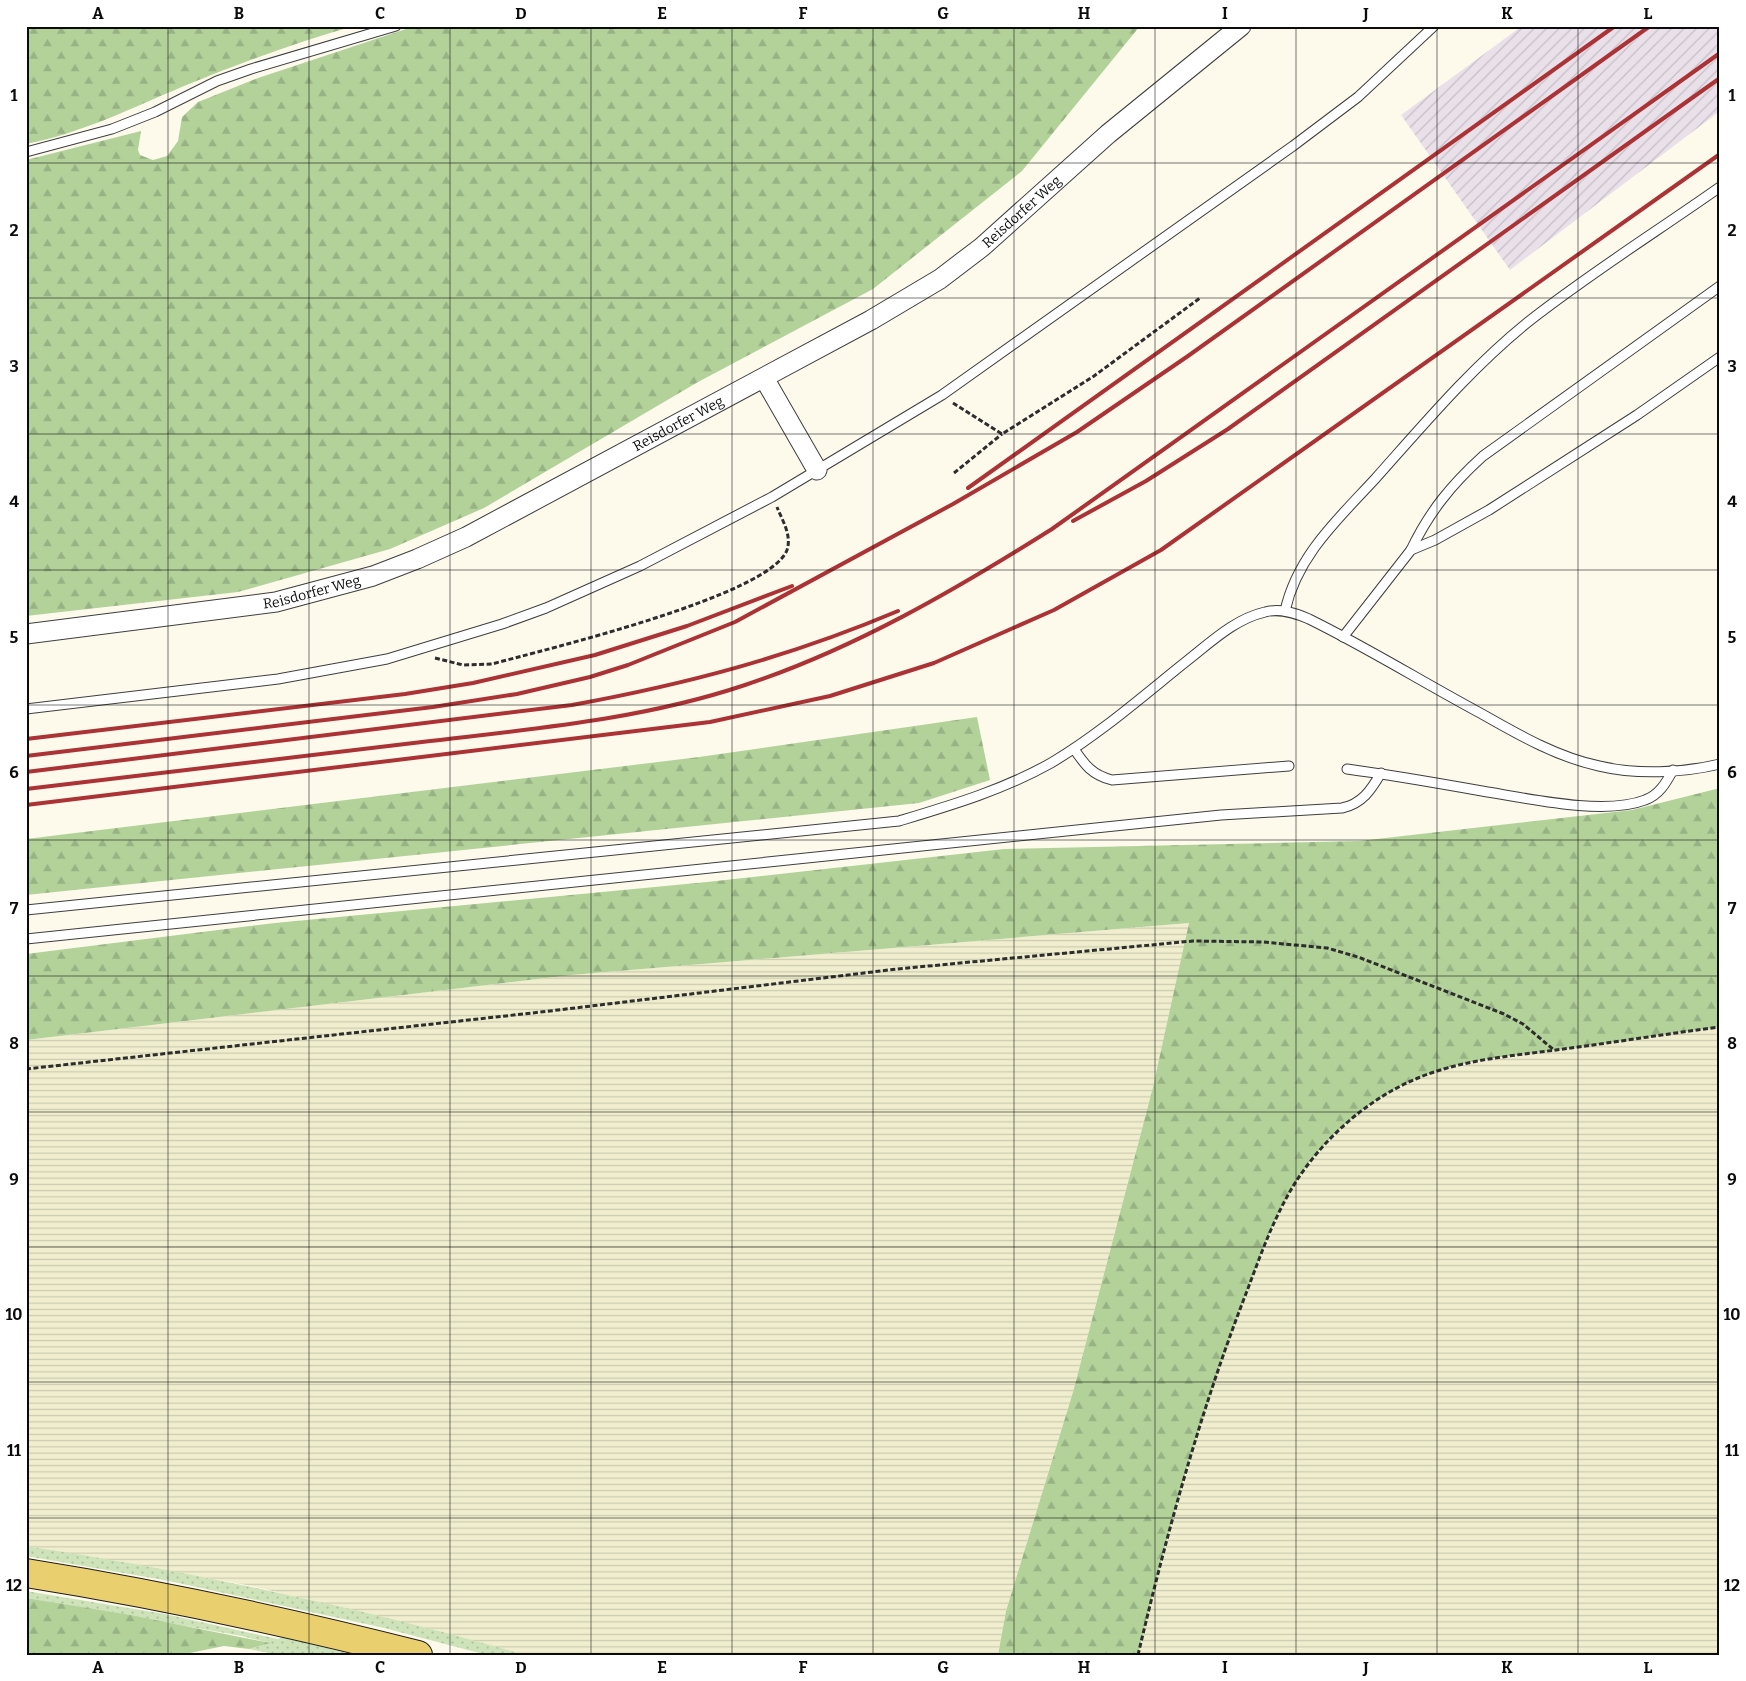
<svg xmlns="http://www.w3.org/2000/svg" width="1746" height="1681" viewBox="0 0 1746 1681" font-family="Bitter,serif">
<style>
.industrial{fill:url(#industrial-furrows)}
.farmland{fill:url(#farmland-rules)}
.green{fill:url(#green-dots)}
.forest{fill:url(#forest-firs)}
.lines{fill:none;stroke-linecap:round;stroke-linejoin:round}
.lane-casing{stroke:#3e3e3e;stroke-width:11}
.street-casing{stroke:#3e3e3e;stroke-width:21}
.primary-casing{stroke:#1c1c1c;stroke-width:30}
.path{stroke:#2d2d2d;stroke-width:3;stroke-dasharray:5 2.5;stroke-linecap:butt}
.lane{stroke:#fff;stroke-width:9}
.street{stroke:#fff;stroke-width:19}
.primary{stroke:#eacf6f;stroke-width:28}
.rail{stroke:#ac3335;stroke-width:4}
.grid{fill:none;stroke:#0b0b0b;stroke-width:1;stroke-opacity:0.55}
.labels{text-anchor:middle;stroke-width:5;stroke-linejoin:round;paint-order:stroke}
.street-label{font-size:14px;fill:#0b0b0b;stroke:#fff}
.neatline{fill:none;stroke:#0b0b0b;stroke-width:2}
.grid-label{font-size:16px;text-anchor:middle;font-weight:bold;fill:#0b0b0b}
</style>
<defs>
<pattern id="industrial-furrows" width="10" height="10" patternUnits="userSpaceOnUse" patternTransform="scale(1.25)"><rect width="10" height="10" fill="#e9e0e9"/><path d="M-1 1l2-2M0 10L10 0M9 11l2-2" fill="none" stroke="#c6bfc6"/></pattern>
<pattern id="farmland-rules" width="6" height="5" patternUnits="userSpaceOnUse" patternTransform="scale(1.25)"><rect width="6" height="5" fill="#f0eece"/><path d="M0 2.5h6" fill="none" stroke="#cccbb0"/></pattern>
<pattern id="green-dots" width="8" height="8" patternUnits="userSpaceOnUse" patternTransform="scale(1.25)"><rect width="8" height="8" fill="#cee3b9"/><path d="M2 2h.1M6 6h.1" fill="none" stroke="#b0c19e" stroke-width="1.8" stroke-linecap="round"/></pattern>
<pattern id="forest-firs" width="22" height="20" patternUnits="userSpaceOnUse" patternTransform="scale(1.25)"><rect width="22" height="20" fill="#b2d29a"/><path d="M5 1l3.5 6h-7zM16 11l3.5 6h-7z" fill="#98b383"/></pattern>
</defs>
<rect width="100%" height="100%" fill="#fdfaec"/>
<!-- industrial -->
<polygon class="industrial" points="1522,26 1720,26 1720,111 1510,270 1401,115"/>
<!-- farmland -->
<g class="farmland">
<polygon points="1190,923 1153,1087 1073,1392 1006,1611 998,1655 526,1655 434,1630 252,1586 26,1546 26,1040 571,975"/>
<polygon points="1720,1027 1720,1655 1138,1655 1165,1549 1208,1398 1230,1335 1285,1200 1305,1169 1327,1143 1354,1117 1383,1096 1418,1078 1440,1070 1516,1055"/>
</g>
<!-- green -->
<g class="green">
<path d="M 26,1546 C 195,1572 362,1608 526,1655 L 487,1655 L 384,1628 L 169,1581 L 26,1556 Z"/>
<polygon points="26,1591 165,1614 278,1639 283,1637 355,1655 278,1655 249,1649 269,1643 242,1636 26,1598"/>
</g>
<!-- forest -->
<g class="forest">
<path d="M 26,26 L 354,26 C 295,43 240,63 184,86 C 132,108 82,133 26,144 Z"/>
<polygon points="415,26 1140,26 1022,171 873,289 698,382 484,508 390,549 238,592 26,616 26,160 141,131 138,150 140,155 153,160 167,156 178,141 182,117 198,102 258,78"/>
<polygon points="977,717 990,780 919,803 26,895 26,839 699,757"/>
<path d="M 1720,788 L 1720,1027 C 1665,1034 1610,1043 1556,1050 C 1510,1056 1461,1060 1418,1078 C 1369,1098 1325,1137 1297,1180 C 1275,1214 1261,1254 1247,1291 C 1201,1409 1167,1532 1138,1655 L 998,1655 L 1006,1611 L 1073,1392 L 1153,1087 L 1189,923 L 571,975 L 26,1040 L 26,954 L 275,923 L 707,882 L 1004,849 L 1359,841 L 1632,810 Z"/>
<polygon points="26,1598 130,1615 270,1643 249,1649 224,1646 180,1655 26,1655"/>
</g>
<g class="lines">
<!-- lane casing -->
<g class="lane-casing">
<g id="lane">
<polyline points="26,152 112,129 155,112 217,81 251,69 396,26"/>
<path d="M 1411,550 C 1429,512 1452,484 1483,456 L 1720,286"/>
<path d="M 1285,611 C 1297,556 1338,519 1375,479 C 1424,424 1471,368 1528,322 C 1589,274 1656,232 1720,187"/>
<polyline points="1343,637 1411,550 1435,540 1489,510 1637,415 1720,357"/>
<polyline points="26,709 278,679 387,659 502,624 546,608 640,566 772,497 942,395 1293,146 1358,97 1434,26"/>
<path d="M 1074,749 C 1085,765 1092,775 1112,780 L 1289,766"/>
<path d="M 1347,769 C 1392,775 1437,783 1482,791 C 1526,798 1604,816 1645,800 C 1659,795 1666,783 1673,770"/>
<path d="M 26,910 L 899,821 C 952,805 1003,790 1051,763 C 1100,734 1144,695 1188,660 C 1212,641 1235,619 1265,612 C 1280,608 1295,613 1309,619 C 1368,648 1424,683 1482,714 C 1519,735 1557,757 1599,766 C 1637,775 1682,773 1720,764"/>
<path d="M 26,939 L 1221,815 L 1342,808 C 1362,804 1371,790 1381,773"/>
</g>
</g>
<!-- street casing -->
<g class="street-casing">
<g id="street">
<polyline points="764,378 817,470"/>
<path id="s1" d="M 26,634 L 276,602 L 373,576 L 417,559 L 466,537 L 871,320 L 940,279 L 982,247 L 1108,134 L 1241,26"/>
</g>
</g>
<!-- primary casing -->
<g class="primary-casing">
<path id="primary" d="M 26,1573 C 158,1594 288,1622 418,1655"/>
</g>
<!-- path -->
<g class="path">
<polyline points="953,403 1002,434 1094,376 1200,298"/>
<polyline points="954,473 1002,434"/>
<path d="M 435,658 L 463,665 L 492,664 C 543,650 770,596 787,550 C 792,535 782,520 777,507"/>
<polyline points="26,1069 550,1011 897,969 1193,941 1263,942 1327,948 1358,957 1504,1014 1523,1024 1554,1050"/>
<polyline points="225,1655 265,1655"/>
<path d="M 1138,1655 C 1167,1532 1201,1409 1247,1291 C 1261,1254 1275,1214 1297,1180 C 1325,1137 1369,1098 1418,1078 C 1461,1060 1510,1056 1556,1050 C 1610,1043 1665,1034 1720,1027"/>
</g>
<!-- lane -->
<use href="#lane" class="lane"/>
<!-- street -->
<use href="#street" class="street"/>
<!-- primary -->
<use href="#primary" class="primary"/>
<!-- rail -->
<g class="rail">
<polyline points="968,488 1615,26"/>
<polyline points="1073,521 1146,481 1228,429 1720,78"/>
<polyline points="26,739 405,694 473,683 595,655 687,626 792,586"/>
<polyline points="26,756 433,707 517,694 590,677 628,665 735,622 953,504 1077,432 1188,356 1650,26"/>
<path d="M 26,772 L 572,705 C 687,684 789,657 898,611"/>
<path d="M 26,789 C 158,773 290,757 422,742 C 531,729 641,720 745,685 C 854,649 955,590 1052,529 L 1720,53"/>
<polyline points="26,805 710,722 830,696 934,663 1054,610 1161,550 1720,154"/>
</g>
</g>
<!-- grid -->
<path class="grid" d="M 168,26 L 168,1655M 309,26 L 309,1655M 450,26 L 450,1655M 591,26 L 591,1655M 732,26 L 732,1655M 873,26 L 873,1655M 1014,26 L 1014,1655M 1155,26 L 1155,1655M 1296,26 L 1296,1655M 1437,26 L 1437,1655M 1578,26 L 1578,1655M 26,163 L 1720,163M 26,298 L 1720,298M 26,434 L 1720,434M 26,570 L 1720,570M 26,705 L 1720,705M 26,840 L 1720,840M 26,976 L 1720,976M 26,1112 L 1720,1112M 26,1247 L 1720,1247M 26,1382 L 1720,1382M 26,1518 L 1720,1518"/>
<g class="labels">
<!-- street labels -->
<g class="street-label">
<text dy="5" stroke="none"><textPath href="#s1" startOffset="1099">Reisdorfer Weg</textPath></text>
<text dy="5" stroke="none"><textPath href="#s1" startOffset="694">Reisdorfer Weg</textPath></text>
<text dy="5" stroke="none"><textPath href="#s1" startOffset="289">Reisdorfer Weg</textPath></text>
</g>
</g>
<!-- border -->
<rect width="1746" height="1681" fill="none" stroke="#ffffff" stroke-width="55"/>
<rect x="28" y="28" width="1690" height="1626" class="neatline"/>
<g class="grid-label">
<text x="98" y="19">A</text>
<text x="239" y="19">B</text>
<text x="380" y="19">C</text>
<text x="521" y="19">D</text>
<text x="662" y="19">E</text>
<text x="803" y="19">F</text>
<text x="943" y="19">G</text>
<text x="1084" y="19">H</text>
<text x="1225" y="19">I</text>
<text x="1366" y="19">J</text>
<text x="1507" y="19">K</text>
<text x="1648" y="19">L</text>
<text x="14" y="101">1</text>
<text x="1732" y="101">1</text>
<text x="14" y="236">2</text>
<text x="1732" y="236">2</text>
<text x="14" y="372">3</text>
<text x="1732" y="372">3</text>
<text x="14" y="507">4</text>
<text x="1732" y="507">4</text>
<text x="14" y="643">5</text>
<text x="1732" y="643">5</text>
<text x="14" y="778">6</text>
<text x="1732" y="778">6</text>
<text x="14" y="914">7</text>
<text x="1732" y="914">7</text>
<text x="14" y="1049">8</text>
<text x="1732" y="1049">8</text>
<text x="14" y="1185">9</text>
<text x="1732" y="1185">9</text>
<text x="14" y="1320">10</text>
<text x="1732" y="1320">10</text>
<text x="14" y="1456">11</text>
<text x="1732" y="1456">11</text>
<text x="14" y="1591">12</text>
<text x="1732" y="1591">12</text>
<text x="98" y="1673">A</text>
<text x="239" y="1673">B</text>
<text x="380" y="1673">C</text>
<text x="521" y="1673">D</text>
<text x="662" y="1673">E</text>
<text x="803" y="1673">F</text>
<text x="943" y="1673">G</text>
<text x="1084" y="1673">H</text>
<text x="1225" y="1673">I</text>
<text x="1366" y="1673">J</text>
<text x="1507" y="1673">K</text>
<text x="1648" y="1673">L</text>
</g>
</svg>
